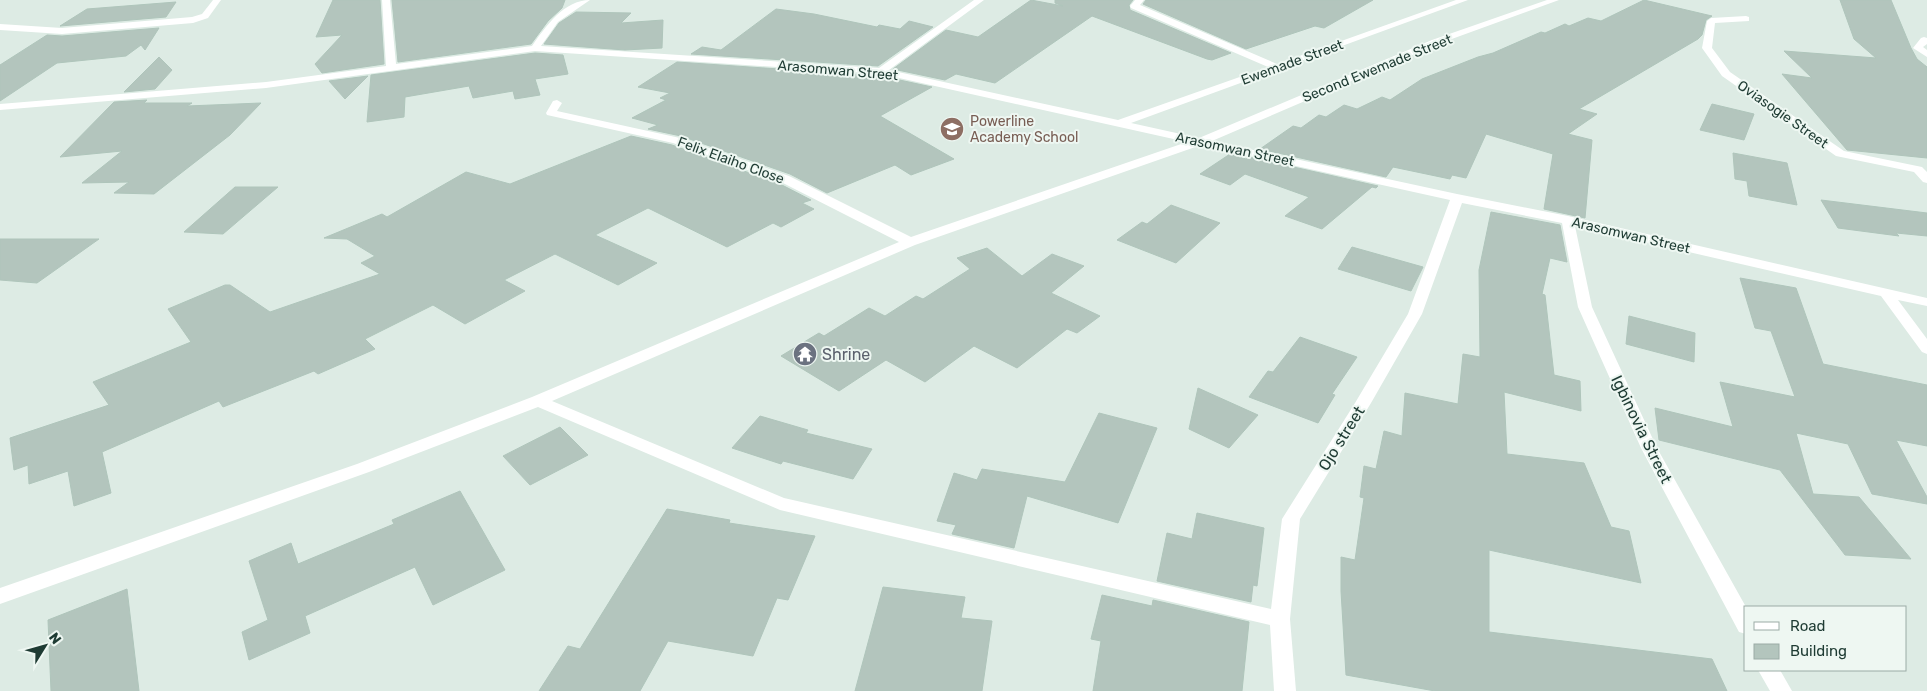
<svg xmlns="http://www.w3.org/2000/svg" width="1927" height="691" viewBox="0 0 1927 691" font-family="Rubik,sans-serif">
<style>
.building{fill:#b3c5bd;stroke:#afc5bb}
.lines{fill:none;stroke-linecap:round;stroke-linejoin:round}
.minor{fill:#fff;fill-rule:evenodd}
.labels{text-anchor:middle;stroke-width:4;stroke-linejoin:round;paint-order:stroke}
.far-street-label{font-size:14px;fill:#1e3b33;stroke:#eef7f2}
.far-education-label{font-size:14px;fill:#785e54;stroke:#eef7f2;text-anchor:start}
.worship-label{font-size:16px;fill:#5b616d;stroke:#eef7f2;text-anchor:start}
.street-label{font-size:16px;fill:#1e3b33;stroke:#eef7f2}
</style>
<rect width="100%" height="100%" fill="#ddebe4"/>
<!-- building -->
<g class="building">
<polygon points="333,0 380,0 384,64 322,73 315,64 342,35 316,37"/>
<polygon points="392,0 565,0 562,8 548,21 531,44 398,62"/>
<polygon points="1031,0 1063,6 1055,3 1055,0 1133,0 1129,5 1130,10 1231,53 1212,60 1207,59 1092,16 995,83 956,74 945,80 893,69 946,30 978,37"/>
<polygon points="1146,0 1373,0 1324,28 1315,26 1246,49 1143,4"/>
<polygon points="1644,0 1712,16 1706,20 1702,35 1698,39 1579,109 1597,114 1568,134 1592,140 1585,218 1544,209 1553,154 1486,134 1466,178 1452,175 1450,179 1393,167 1386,177 1260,149 1293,126 1301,128 1319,115 1326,117 1344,105 1357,109 1382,97 1390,100 1422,79 1478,57 1493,53 1541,32 1545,33 1565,24 1569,26 1588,18 1601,21"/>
<polygon points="1840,0 1891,0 1911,48 1917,59 1927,67 1927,158 1847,150 1782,74 1812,78 1784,51 1876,58 1854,39"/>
<polygon points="176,2 166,17 60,26 87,9"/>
<polygon points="776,9 814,14 877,27 879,25 900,29 909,21 933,27 878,66 691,54 702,47 721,50"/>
<polygon points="576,12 631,13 621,23 663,20 662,48 625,50 544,44 559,23"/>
<polygon points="159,28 145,50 141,45 126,56 57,63 0,101 0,65 47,35 62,36"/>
<polygon points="535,53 563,55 568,74 535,79 540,95 515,99 513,91 473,98 469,86 405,97 404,117 367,122 371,75"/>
<polygon points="159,57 172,70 155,89 124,92"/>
<polygon points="677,62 881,76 932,87 880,116 954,159 911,175 895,165 827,193 790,174 681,136 648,129 658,125 632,118 666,100 660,98 670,93 638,87"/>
<polygon points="368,76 345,99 329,81"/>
<polygon points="147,100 144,103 192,103 187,106 261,103 230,135 154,194 114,193 129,182 82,183 122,151 60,157 114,102"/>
<polygon points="1712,104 1754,114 1744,140 1700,130"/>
<polygon points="631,136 672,145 780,184 811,200 802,203 814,209 781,227 773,223 727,247 648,208 595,235 657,263 618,285 555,254 504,280 525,291 465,324 433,305 365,339 375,349 318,374 314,371 223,407 219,401 102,452 111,493 74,506 68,471 29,484 28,465 14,470 10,438 109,405 93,382 191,342 168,309 225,285 230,285 270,312 380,274 361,263 375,256 347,239 324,238 382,214 387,217 466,172 510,184"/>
<polygon points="1733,153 1787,163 1797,205 1749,196 1747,181 1735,179"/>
<polygon points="1230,154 1246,159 1249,157 1378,186 1376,188 1372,187 1322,229 1285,216 1309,197 1245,174 1230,185 1200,174"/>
<polygon points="235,187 278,187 223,234 184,232"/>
<polygon points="1821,200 1927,213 1927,236 1896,233 1899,236 1838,228"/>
<polygon points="1171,205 1220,223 1176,263 1117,240 1142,222 1147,224"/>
<polygon points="1491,212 1560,225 1567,262 1550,258 1542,294 1545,295 1554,375 1580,381 1581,411 1504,392 1507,454 1584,463 1611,527 1629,531 1641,583 1489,550 1489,632 1712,659 1727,691 1435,691 1346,675 1341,591 1341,557 1355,560 1364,498 1360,497 1364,466 1376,469 1384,431 1402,436 1405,393 1458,404 1463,354 1480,357 1479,270"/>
<polygon points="0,239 99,239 37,283 0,280"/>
<polygon points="1352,247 1423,267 1411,291 1338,269"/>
<polygon points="987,248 1022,276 1052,254 1084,266 1051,293 1100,316 1077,333 1067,329 1017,368 974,346 925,382 886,360 839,391 781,356 819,333 824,336 869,308 885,316 916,296 923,299 970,269 957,258"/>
<polygon points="1740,278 1796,288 1823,364 1927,385 1927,446 1896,440 1927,497 1927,504 1872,494 1848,444 1796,433 1813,494 1859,497 1911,559 1845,555 1780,470 1659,440 1655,408 1733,427 1720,382 1795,397 1771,331 1755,328"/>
<polygon points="1629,316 1695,333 1694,362 1626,344"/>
<polygon points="1300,337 1357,357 1332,394 1335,395 1318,423 1249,397 1268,371 1273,372"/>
<polygon points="1198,388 1258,415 1229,448 1189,429"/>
<polygon points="1099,413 1157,428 1118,523 1027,496 1014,548 952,534 956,525 937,521 954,473 977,480 982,469 1065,482"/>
<polygon points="760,416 808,430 806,433 872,449 853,479 783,461 781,464 732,448"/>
<polygon points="560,427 588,455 530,485 503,456"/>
<polygon points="460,491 505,570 433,605 415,567 305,616 310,633 249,660 242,632 268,620 249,561 291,543 298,564 394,524 392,520"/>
<polygon points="667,509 730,520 729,523 815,536 788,600 777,598 753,656 668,641 640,691 539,691 568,646 580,649"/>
<polygon points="1197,513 1264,528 1257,586 1253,585 1251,602 1157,581 1167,533 1192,539"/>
<polygon points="883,587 965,597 961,618 992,621 982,691 855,691"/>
<polygon points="127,589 139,691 51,691 48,620"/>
<polygon points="1102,595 1152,606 1153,600 1249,622 1242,691 1093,691 1101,641 1091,639"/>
</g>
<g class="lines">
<!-- minor -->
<g class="minor">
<polygon points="213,0 221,0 208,18 193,23 62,34 0,30 0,24 62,28 192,17 202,14"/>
<path d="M 382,0 L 390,0 L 396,64 L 532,46 C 546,26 564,0 590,0 L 558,22 L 541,46 L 879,68 L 974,0 L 984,0 L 889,70 L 1118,120 L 1268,67 L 1131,8 L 1130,6 L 1135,0 L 1144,0 L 1140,5 L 1277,64 L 1456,0 L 1468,0 L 1131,123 L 1199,138 L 1432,40 L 1547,0 L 1559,0 L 1438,44 L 1212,141 L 1457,194 L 1568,216 L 1927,298 L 1927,306 L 1898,300 L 1927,339 L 1927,354 L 1922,352 L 1881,296 L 1575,226 L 1592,307 L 1657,448 L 1746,607 L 1746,634 L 1739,632 L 1641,448 L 1578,307 L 1562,223 L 1462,203 L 1422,314 L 1371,403 L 1300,519 L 1290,619 L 1296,691 L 1274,691 L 1270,625 L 780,510 L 538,407 L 369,472 L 0,604 L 0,588 L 357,464 L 532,397 L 899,242 L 781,182 L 673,143 L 547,115 L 546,113 L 553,101 L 557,100 L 562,103 L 557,111 L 680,138 L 789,176 L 911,237 L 1187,142 L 881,74 L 535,51 L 266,88 L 0,110 L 0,104 L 266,82 L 386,66 ZM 1201,145 L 1450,200 L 1408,314 L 1355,403 L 1282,519 L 1271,609 L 784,498 L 552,401 L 915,245 Z"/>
<polygon points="1746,16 1749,17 1749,21 1715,23 1712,48 1730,72 1844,151 1922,167 1927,172 1927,183 1923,182 1914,172 1836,156 1722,76 1702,48 1707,21 1711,18"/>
<polygon points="1924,37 1927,38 1927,44 1923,47 1927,50 1927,57 1913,48 1921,38"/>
<polygon points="1758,670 1780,670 1792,691 1770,691"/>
</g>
</g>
<!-- icons -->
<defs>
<g id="school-disc" transform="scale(1.25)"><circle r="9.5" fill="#8d6e63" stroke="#eef7f2"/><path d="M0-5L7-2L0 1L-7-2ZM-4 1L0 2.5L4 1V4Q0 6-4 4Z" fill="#fff"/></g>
<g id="temple-disc" transform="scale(1.25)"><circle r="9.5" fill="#6b7280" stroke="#eef7f2"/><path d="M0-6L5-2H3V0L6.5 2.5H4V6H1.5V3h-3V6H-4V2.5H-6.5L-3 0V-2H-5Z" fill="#fff"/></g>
</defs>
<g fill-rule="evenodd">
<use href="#school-disc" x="952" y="129"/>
<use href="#temple-disc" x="805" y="354"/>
</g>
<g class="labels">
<!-- far-street labels -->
<g class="far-street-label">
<text transform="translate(1292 62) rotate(-20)" y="5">Ewemade Street</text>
<text transform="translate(1377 68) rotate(-22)" y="5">Second Ewemade Street</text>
<text transform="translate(838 70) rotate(5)" y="5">Arasomwan Street</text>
<text transform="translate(1783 114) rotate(35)" y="5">Oviasogie Street</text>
<text transform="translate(1235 149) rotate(12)" y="5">Arasomwan Street</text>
<text transform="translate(731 160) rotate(20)" y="5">Felix Elaiho Close</text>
<text transform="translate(1631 235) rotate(13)" y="5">Arasomwan Street</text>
</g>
<!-- far-education labels -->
<g class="far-education-label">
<text x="970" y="126">Powerline<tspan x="970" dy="16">Academy School</tspan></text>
</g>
<!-- worship labels -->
<g class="worship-label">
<text x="822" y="360">Shrine</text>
</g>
<!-- street labels -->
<g class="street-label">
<text transform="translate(1642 429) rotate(64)" y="6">Igbinovia Street</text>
<text transform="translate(1341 438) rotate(-58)" y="6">Ojo street</text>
</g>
</g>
<!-- legend -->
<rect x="1744" y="606" width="162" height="65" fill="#eef7f2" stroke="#9baca6"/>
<rect x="1754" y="622" width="25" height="8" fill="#ffffff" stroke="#9baca6"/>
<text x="1790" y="631" font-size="15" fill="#1e3b33">Road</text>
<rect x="1754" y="644" width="25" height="15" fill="#b3c5bd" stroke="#9baca6"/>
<text x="1790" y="656" font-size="15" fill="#1e3b33">Building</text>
<!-- north arrow -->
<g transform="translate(45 646) rotate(53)" stroke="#eef7f2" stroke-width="4" paint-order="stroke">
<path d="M0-4L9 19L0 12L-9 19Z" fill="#1e3b33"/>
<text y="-8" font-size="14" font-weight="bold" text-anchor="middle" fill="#1e3b33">N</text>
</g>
</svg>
